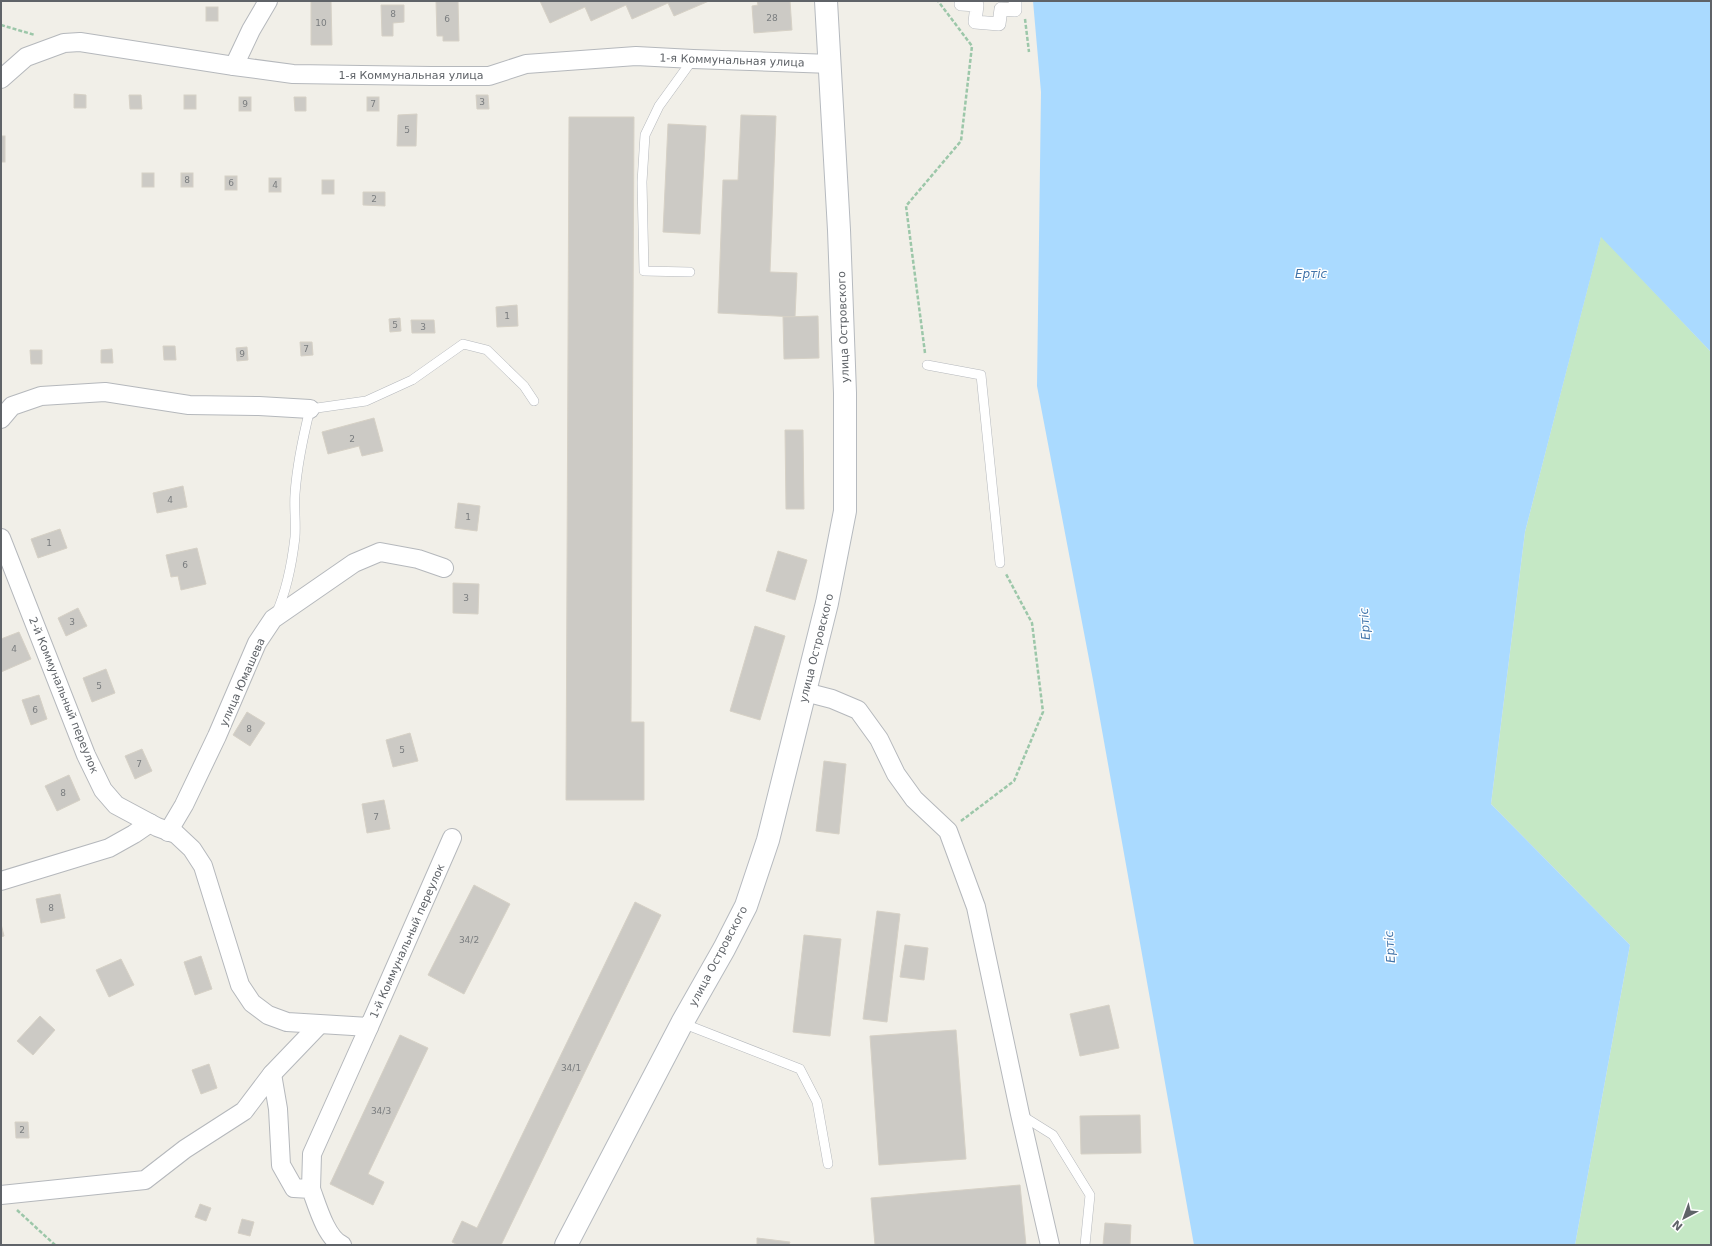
<svg xmlns="http://www.w3.org/2000/svg" width="1712" height="1246" viewBox="0 0 1712 1246" font-family="'DejaVu Sans',sans-serif">
<style>
.green{fill:#c5e8c5}
.water{fill:#aadaff}
.building{fill:#cccac5;stroke:#d6d1c6}
.lines{fill:none;stroke-linecap:round;stroke-linejoin:round}
.service-casing{stroke:#b5b8bc;stroke-width:10}
.pedestrian-casing{stroke:#b5b8bc;stroke-width:14}
.minor-casing{stroke:#b5b8bc;stroke-width:20}
.secondary-casing{stroke:#b6babf;stroke-width:24}
.path{stroke:#9cc7a9;stroke-width:2.5;stroke-dasharray:4 2;stroke-linecap:butt}
.service{stroke:#fff;stroke-width:9}
.pedestrian{stroke:#fff;stroke-width:13}
.minor{stroke:#fff;stroke-width:18}
.secondary{stroke:#fff;stroke-width:22}
.labels{text-anchor:middle;stroke-width:3;stroke-linejoin:round;paint-order:stroke}
.number-label{font-size:9px;fill:#7a7d7f}
.street-label{font-size:11px;fill:#5f6368;stroke:#fff}
.water-label{font-size:12px;font-style:italic;fill:#4174aa;stroke:#fff}
</style>
<rect width="100%" height="100%" fill="#f1efe8"/>
<!-- green -->
<polygon class="green" points="1601,236 1711,352 1711,1245 1575,1245 1630,945 1491,804 1525,532"/>
<!-- water -->
<polygon class="water" points="1033,1 1711,1 1711,352 1601,237 1525,532 1491,804 1630,945 1575,1245 1194,1245 1093,680 1037,386 1041,92"/>
<!-- building -->
<g class="building">
<polygon points="311,1 331,1 332,45 311,45"/>
<polygon points="436,1 458,1 459,41 443,41 443,36 437,36"/>
<polygon points="540,1 709,1 674,16 668,3 632,19 626,5 591,21 585,7 550,23"/>
<polygon points="757,1 790,1 792,30 754,33 752,6 758,5"/>
<polygon points="381,5 404,5 404,22 393,23 393,36 382,36"/>
<rect x="206" y="7" width="12" height="14"/>
<polygon points="74,94 86,95 86,108 74,108"/>
<polygon points="129,95 141,95 142,109 130,109"/>
<rect x="184" y="95" width="12" height="14"/>
<polygon points="476,95 488,95 489,109 477,109"/>
<rect x="239" y="97" width="12" height="14"/>
<polygon points="294,97 306,97 306,111 295,111"/>
<rect x="367" y="97" width="12" height="14"/>
<polygon points="417,114 416,146 397,146 398,115"/>
<polygon points="741,115 776,116 770,272 797,273 795,317 718,313 723,180 738,180"/>
<polygon points="569,117 634,117 631,722 644,722 644,800 566,800"/>
<polygon points="668,124 706,126 700,234 663,232"/>
<rect x="1" y="136" width="4" height="26"/>
<rect x="142" y="173" width="12" height="14"/>
<rect x="181" y="173" width="12" height="14"/>
<rect x="225" y="176" width="12" height="14"/>
<rect x="269" y="178" width="12" height="14"/>
<rect x="322" y="180" width="12" height="14"/>
<polygon points="363,192 385,192 385,206 363,205"/>
<polygon points="517,305 518,326 497,327 496,307"/>
<polygon points="818,316 819,358 784,359 783,317"/>
<polygon points="400,318 401,331 390,332 389,319"/>
<polygon points="411,320 434,320 435,333 412,333"/>
<polygon points="300,342 312,342 313,355 301,356"/>
<polygon points="163,346 175,346 176,360 164,360"/>
<polygon points="247,347 248,360 237,361 236,348"/>
<polygon points="112,349 113,363 101,363 101,350"/>
<polygon points="30,350 42,350 42,364 31,364"/>
<polygon points="374,418 383,451 362,456 359,446 328,454 322,432"/>
<polygon points="785,430 803,430 804,509 786,509"/>
<polygon points="183,486 187,507 157,513 153,493"/>
<polygon points="458,503 480,506 477,531 455,528"/>
<polygon points="60,529 67,548 38,558 31,539"/>
<polygon points="197,548 206,584 181,590 178,576 171,577 166,555"/>
<polygon points="778,551 807,560 795,600 766,591"/>
<polygon points="453,583 479,584 478,614 453,613"/>
<polygon points="78,608 87,626 66,636 58,618"/>
<polygon points="755,626 785,636 760,720 730,711"/>
<polygon points="19,632 31,659 1,672 1,639"/>
<polygon points="106,669 115,693 92,702 83,678"/>
<polygon points="39,695 47,719 31,725 22,700"/>
<polygon points="247,712 265,723 250,746 233,735"/>
<polygon points="410,733 418,761 393,767 386,740"/>
<polygon points="142,749 152,771 135,779 125,756"/>
<polygon points="824,761 846,764 839,834 816,831"/>
<polygon points="69,775 80,800 57,811 45,786"/>
<polygon points="384,800 390,829 367,833 362,804"/>
<polygon points="474,885 510,904 464,994 428,975"/>
<polygon points="60,894 65,918 41,923 36,899"/>
<polygon points="635,902 661,915 501,1245 458,1245 452,1242 462,1221 477,1228"/>
<polygon points="877,911 900,914 887,1022 863,1019"/>
<polygon points="1,924 4,936 1,937"/>
<polygon points="804,935 841,939 830,1036 793,1032"/>
<polygon points="905,945 928,948 924,980 900,977"/>
<polygon points="201,956 212,989 195,995 184,962"/>
<polygon points="121,959 134,985 109,997 96,970"/>
<polygon points="1109,1005 1119,1048 1080,1056 1070,1014"/>
<polygon points="40,1016 55,1030 33,1055 17,1041"/>
<polygon points="956,1030 966,1159 879,1165 870,1036"/>
<polygon points="400,1035 428,1048 368,1174 384,1182 373,1205 330,1184"/>
<polygon points="209,1064 217,1088 201,1094 192,1070"/>
<polygon points="1140,1115 1141,1153 1081,1154 1080,1116"/>
<polygon points="15,1122 28,1122 29,1138 16,1138"/>
<polygon points="1020,1185 1026,1245 875,1245 871,1198"/>
<polygon points="200,1204 211,1208 206,1221 195,1217"/>
<polygon points="242,1219 254,1222 250,1236 238,1233"/>
<polygon points="1105,1223 1131,1225 1130,1245 1103,1245"/>
<polygon points="757,1238 790,1242 789,1245 757,1245"/>
</g>
<g class="lines">
<!-- service casing -->
<g class="service-casing">
<g id="service">
<polyline points="690,272 644,271 642,182 645,135 659,106 693,59"/>
<polyline points="927,365 981,375 1000,563"/>
<path d="M 276,614 C 287,590 292,563 295,537 C 296,522 294,508 295,494 C 297,465 303,437 310,409 L 366,401 L 412,380 L 463,344 L 487,350 L 524,386 L 534,401"/>
<polyline points="682,1023 800,1069 817,1102 828,1164"/>
<polyline points="1021,1115 1053,1135 1090,1195 1085,1245"/>
</g>
</g>
<!-- pedestrian casing -->
<g class="pedestrian-casing">
<polyline id="pedestrian" points="962,1 961,4 977,5 975,22 999,24 1001,9 1015,10 1015,1"/>
</g>
<!-- minor casing -->
<g class="minor-casing">
<g id="minor">
<polyline points="234,66 251,30 268,1"/>
<polyline points="1,79 26,57 64,43 80,42 234,66 293,74 431,76 489,76 526,64 636,56 693,59 831,64"/>
<polyline points="1,419 12,406 41,396 105,392 189,405 259,406 310,409"/>
<polyline points="1,538 86,755 103,790 116,805 157,827 176,834 192,849 203,866 240,985 252,1003 268,1015 287,1022 369,1027 452,838"/>
<polyline points="805,692 832,699 858,710 879,739 896,774 914,799 948,831 976,907 1020,1114 1050,1245"/>
<polyline points="168,832 184,805 217,736 257,643 273,619 354,563 380,552 418,559 444,568"/>
<polyline points="1,881 109,848 134,834 150,823"/>
<polyline points="272,1074 319,1025"/>
<polyline points="311,1189 312,1154 369,1027"/>
<path d="M 1,1195 L 145,1180 L 185,1149 L 244,1111 L 272,1074 L 278,1109 L 281,1165 L 294,1188 L 311,1189 C 317,1205 326,1238 342,1245"/>
</g>
</g>
<!-- secondary casing -->
<g class="secondary-casing">
<polyline id="secondary" points="566,1245 682,1023 724,949 746,906 768,840 827,603 845,511 845,393 839,230 826,1"/>
</g>
<!-- path -->
<g class="path">
<polyline points="1025,19 1029,52"/>
<polyline points="1,25 35,35"/>
<polyline points="925,353 906,206 961,141 972,46 938,1"/>
<polyline points="961,821 1014,781 1043,712 1032,623 1006,574"/>
<polyline points="17,1210 55,1245"/>
</g>
<!-- service -->
<use href="#service" class="service"/>
<!-- pedestrian -->
<use href="#pedestrian" class="pedestrian"/>
<!-- minor -->
<use href="#minor" class="minor"/>
<!-- secondary -->
<use href="#secondary" class="secondary"/>
</g>
<g class="labels">
<!-- number labels -->
<g class="number-label">
<text x="393" y="17">8</text>
<text x="772" y="21">28</text>
<text x="447" y="22">6</text>
<text x="321" y="26">10</text>
<text x="482" y="105">3</text>
<text x="245" y="107">9</text>
<text x="373" y="107">7</text>
<text x="407" y="133">5</text>
<text x="187" y="183">8</text>
<text x="231" y="186">6</text>
<text x="275" y="188">4</text>
<text x="374" y="202">2</text>
<text x="507" y="319">1</text>
<text x="395" y="328">5</text>
<text x="423" y="330">3</text>
<text x="306" y="352">7</text>
<text x="242" y="357">9</text>
<text x="352" y="442">2</text>
<text x="170" y="503">4</text>
<text x="468" y="520">1</text>
<text x="49" y="546">1</text>
<text x="185" y="568">6</text>
<text x="466" y="601">3</text>
<text x="72" y="625">3</text>
<text x="14" y="652">4</text>
<text x="99" y="689">5</text>
<text x="35" y="713">6</text>
<text x="249" y="732">8</text>
<text x="402" y="753">5</text>
<text x="139" y="767">7</text>
<text x="63" y="796">8</text>
<text x="376" y="820">7</text>
<text x="51" y="911">8</text>
<text x="469" y="943">34/2</text>
<text x="571" y="1071">34/1</text>
<text x="381" y="1114">34/3</text>
<text x="22" y="1133">2</text>
</g>
<!-- street labels -->
<g class="street-label">
<text transform="translate(732 60) rotate(2)" y="4">1-я Коммунальная улица</text>
<text x="411" y="79">1-я Коммунальная улица</text>
<text transform="translate(843 327) rotate(-92)" y="4">улица Островского</text>
<text transform="translate(816 648) rotate(-76)" y="4">улица Островского</text>
<text transform="translate(242 682) rotate(-66)" y="4">улица Юмашева</text>
<text transform="translate(64 695) rotate(68)" y="4">2-й Коммунальный переулок</text>
<text transform="translate(407 941) rotate(-66)" y="4">1-й Коммунальный переулок</text>
<text transform="translate(718 956) rotate(-62)" y="4">улица Островского</text>
</g>
<!-- water labels -->
<g class="water-label">
<text x="1311" y="278">Ертіс</text>
<text transform="translate(1365 624) rotate(-94)" y="4">Ертіс</text>
<text transform="translate(1390 947) rotate(-94)" y="4">Ертіс</text>
</g>
</g>
<!-- border -->
<rect width="1712" height="1246" fill="none" stroke="#5f6368" stroke-width="4"/>
<!-- north arrow -->
<g transform="translate(1684 1218) rotate(221)" stroke="#ffffff" stroke-width="3" paint-order="stroke">
<path d="M0-3L7 15L0 10L-7 15Z" fill="#5f6368"/>
<text y="-6" font-size="11" font-weight="bold" text-anchor="middle" fill="#5f6368">N</text>
</g>
</svg>
